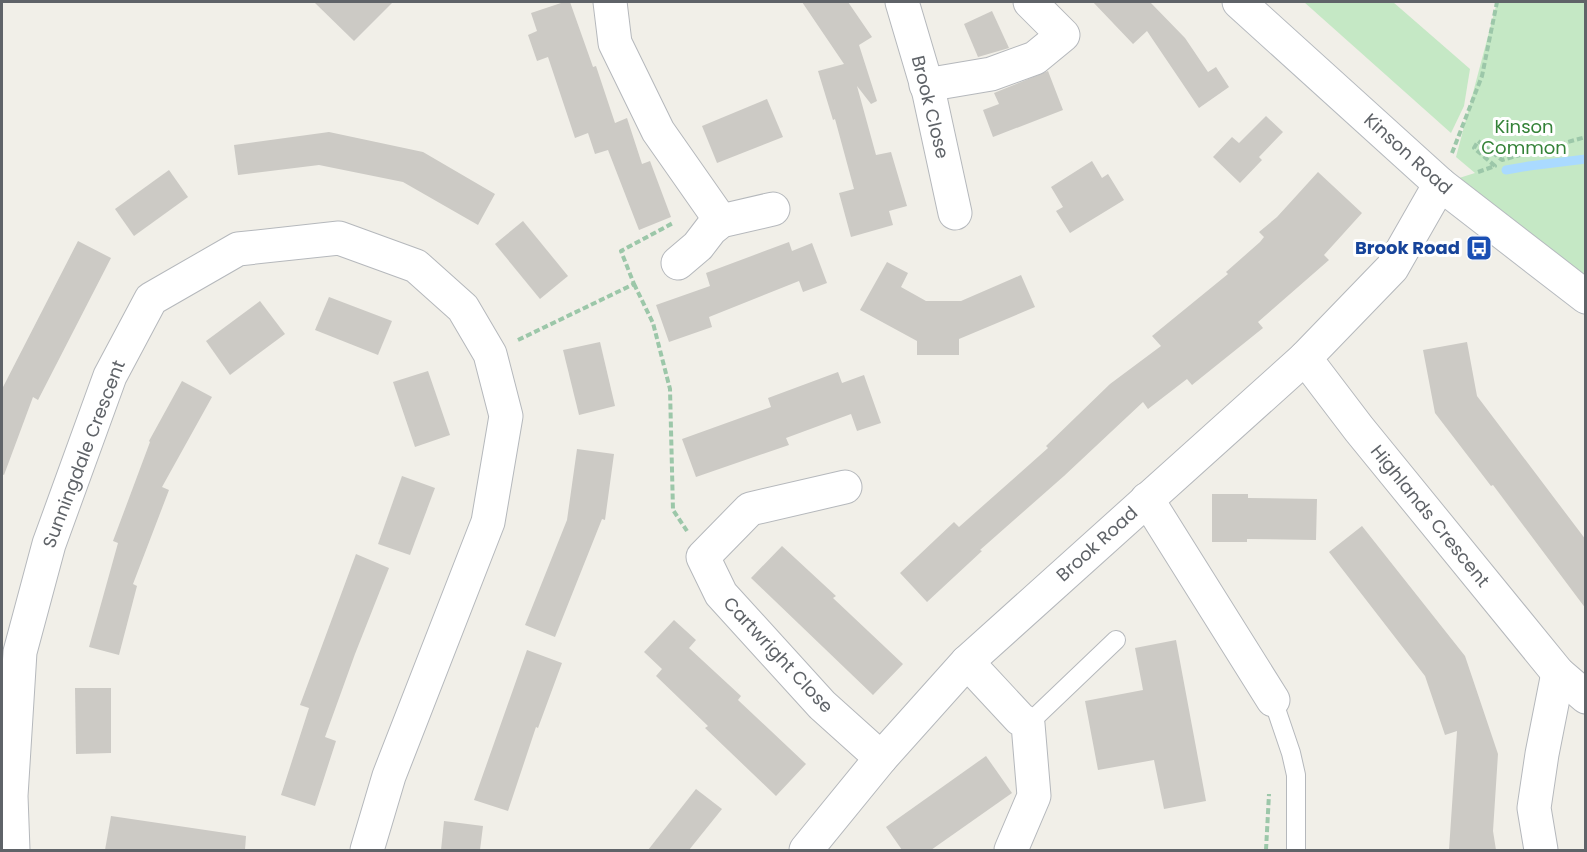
<svg xmlns="http://www.w3.org/2000/svg" width="1587" height="852" viewBox="0 0 1587 852" font-family="Poppins,sans-serif">
<style>
.green{fill:#c5e8c5}
.lines{fill:none;stroke-linecap:round;stroke-linejoin:round}
.stream{stroke:#aadaff;stroke-width:9}
.building{fill:#cccac5}
.lane-casing{stroke:#b5b8bc;stroke-width:20}
.street-casing{stroke:#b5b8bc;stroke-width:35}
.secondary-casing{stroke:#b6babf;stroke-width:35}
.path{stroke:#9cc7a9;stroke-width:4;stroke-dasharray:6 3;stroke-linecap:butt}
.lane{stroke:#fff;stroke-width:18}
.street{stroke:#fff;stroke-width:33}
.secondary{stroke:#fff;stroke-width:33}
.labels{text-anchor:middle;stroke-width:6;stroke-linejoin:round;paint-order:stroke}
.street-label{font-size:18px;fill:#5f6368;stroke:#fff}
.park-label{font-size:18px;fill:#348238;stroke:#fff}
.transit-label{font-size:18px;font-weight:bold;fill:#164399;stroke:#fff;text-anchor:end}
</style>
<rect width="100%" height="100%" fill="#f1efe8"/>
<!-- green -->
<g class="green">
<polygon points="1304,2 1393,2 1470,69 1464,106 1451,133"/>
<polygon points="1497,2 1585,2 1585,297 1440,184 1475,173 1456,157"/>
</g>
<g class="lines">
<!-- stream -->
<polyline class="stream" points="1506,170 1529,166 1586,159"/>
</g>
<!-- building -->
<g class="building">
<polygon points="314,2 393,2 354,41"/>
<polygon points="564,2 570,2 593,67 596,66 615,123 627,118 642,164 650,161 671,217 639,230 608,150 595,154 588,133 575,138 548,57 537,61 528,35 537,31 531,13"/>
<polygon points="802,2 848,2 872,37 859,45 877,101 871,104 857,86 876,155 891,152 907,206 889,211 893,225 851,237 839,193 854,189 835,119 833,120 818,71 844,64"/>
<polygon points="1093,2 1150,2 1185,38 1208,72 1216,67 1229,87 1199,108 1147,31 1133,44"/>
<polygon points="992,11 1009,48 978,57 964,24"/>
<polygon points="1048,71 1063,110 993,137 983,110 999,104 994,93"/>
<polygon points="767,99 783,137 717,163 702,126"/>
<polygon points="1266,116 1283,132 1259,157 1262,160 1240,183 1213,157 1232,137 1239,143"/>
<polygon points="329,132 423,152 495,194 478,225 403,182 319,165 238,175 234,145"/>
<polygon points="1092,161 1102,178 1108,174 1124,200 1070,233 1056,211 1063,207 1051,187"/>
<polygon points="169,170 188,197 134,236 115,209"/>
<polygon points="1318,172 1362,213 1324,255 1329,260 1258,322 1263,328 1192,385 1187,379 1148,409 1143,402 1064,476 980,550 982,551 927,602 900,573 954,522 959,527 1048,448 1046,446 1110,384 1161,346 1152,336 1228,274 1226,272 1260,242 1264,237 1259,232 1277,217"/>
<polygon points="523,221 568,276 540,299 495,244"/>
<polygon points="78,241 111,258 38,400 33,397 4,475 2,474 2,389"/>
<polygon points="789,242 792,251 812,243 827,283 803,292 799,281 709,317 712,327 669,342 656,305 710,286 706,273"/>
<polygon points="887,262 908,273 901,287 926,301 961,301 1021,275 1035,307 959,339 959,355 917,355 917,341 860,310"/>
<polygon points="329,297 392,321 378,355 315,330"/>
<polygon points="260,301 285,334 230,375 206,341"/>
<polygon points="600,342 615,406 579,415 563,350"/>
<polygon points="1467,342 1477,396 1586,540 1586,609 1493,485 1491,486 1435,413 1423,350"/>
<polygon points="428,371 450,435 415,447 393,382"/>
<polygon points="838,372 842,383 864,375 881,423 857,431 851,414 786,438 789,445 696,477 682,439 771,407 768,398"/>
<polygon points="182,381 212,397 162,487 169,490 133,584 137,586 119,655 89,647 118,543 113,541 150,442 149,441"/>
<polygon points="577,449 614,454 605,520 602,519 555,637 525,625 567,520"/>
<polygon points="402,476 435,488 410,555 378,544"/>
<polygon points="1212,494 1248,494 1248,498 1317,499 1316,540 1247,539 1247,542 1212,542"/>
<polygon points="1362,526 1465,656 1498,754 1493,831 1496,850 1449,850 1457,731 1445,735 1425,676 1329,552"/>
<polygon points="782,546 836,596 833,598 903,664 873,695 751,578"/>
<polygon points="356,554 389,568 355,654 325,737 336,741 315,806 281,795 309,708 300,705"/>
<polygon points="674,620 696,640 689,648 741,696 738,700 806,764 776,796 705,728 708,726 656,676 662,669 644,652"/>
<polygon points="1176,640 1206,801 1164,809 1154,760 1098,770 1085,701 1143,690 1135,648"/>
<polygon points="527,650 562,663 538,728 536,727 508,811 474,800"/>
<polygon points="75,688 111,688 111,753 76,754"/>
<polygon points="986,756 1012,793 931,850 902,850 886,827"/>
<polygon points="696,789 722,809 689,850 648,850"/>
<polygon points="111,816 246,836 245,850 105,850"/>
<polygon points="444,821 483,826 480,850 441,850"/>
</g>
<g class="lines">
<!-- lane casing -->
<g class="lane-casing">
<g id="lane">
<polyline points="1273,700 1291,753 1296,775 1296,850"/>
<polyline points="1028,724 1116,640"/>
</g>
</g>
<!-- street casing -->
<g class="street-casing">
<g id="street">
<polyline points="610,2 615,43 658,131 721,221"/>
<polyline points="902,2 929,93 955,213"/>
<polyline points="926,85 991,74 1035,58 1063,35 1030,2"/>
<polyline points="678,263 698,246 711,229 721,221 773,209"/>
<polyline points="1305,358 1359,429 1558,673 1586,697"/>
<polyline points="845,487 750,509 703,557 721,594 822,705 881,758"/>
<polyline points="1147,499 1273,700"/>
<polyline points="967,662 1020,719 1028,724 1034,796 1011,850"/>
<polyline points="13,850 11,796 20,652 49,544 110,376 151,299 238,249 339,238 416,266 463,308 490,354 506,416 488,522 389,776 367,850"/>
<polyline points="806,850 881,758 967,662 1305,358 1392,268 1440,184"/>
<polyline points="1541,850 1534,808 1542,754 1558,673"/>
</g>
</g>
<!-- secondary casing -->
<g class="secondary-casing">
<polyline id="secondary" points="1239,2 1440,184 1586,297"/>
</g>
<!-- path -->
<g class="path">
<polyline points="1452,153 1482,76 1497,2"/>
<polyline points="1478,172 1495,166 1474,148 1478,141 1502,160 1586,137"/>
<polyline points="634,284 653,323 670,389 673,510 687,531"/>
<polyline points="518,340 634,284 621,251 673,223"/>
<polyline points="1266,850 1269,794"/>
</g>
<!-- lane -->
<use href="#lane" class="lane"/>
<!-- street -->
<use href="#street" class="street"/>
<!-- secondary -->
<use href="#secondary" class="secondary"/>
</g>
<!-- icons -->
<defs>
<g id="bus-square" transform="scale(1.35)"><rect x="-9" y="-9" width="18" height="18" rx="4" fill="#1a4fb4" stroke="#fff"/><path d="M-5-6H5V4H4V6H2V4H-2V6H-4V4H-5ZM-3.5-4V0h7V-4ZM-3.5 1.2v1.5H-2V1.2ZM2 1.2v1.5H3.5V1.2Z" fill="#fff"/></g>
</defs>
<g fill-rule="evenodd">
<use href="#bus-square" x="1479" y="248"/>
</g>
<g class="labels">
<!-- street labels -->
<g class="street-label">
<text transform="translate(930 107) rotate(76)" y="6">Brook Close</text>
<text transform="translate(1408 154) rotate(42)" y="6">Kinson Road</text>
<text transform="translate(84 454) rotate(-69)" y="6">Sunningdale Crescent</text>
<text transform="translate(1430 516) rotate(51)" y="6">Highlands Crescent</text>
<text transform="translate(1097 544) rotate(-42)" y="6">Brook Road</text>
<text transform="translate(778 655) rotate(47)" y="6">Cartwright Close</text>
</g>
<!-- park labels -->
<g class="park-label">
<text x="1524" y="133">Kinson<tspan x="1524" dy="21">Common</tspan></text>
</g>
<!-- transit labels -->
<g class="transit-label">
<text x="1460" y="254">Brook Road</text>
</g>
</g>
<!-- border -->
<rect width="1587" height="852" fill="none" stroke="#5f6368" stroke-width="6"/>
</svg>
